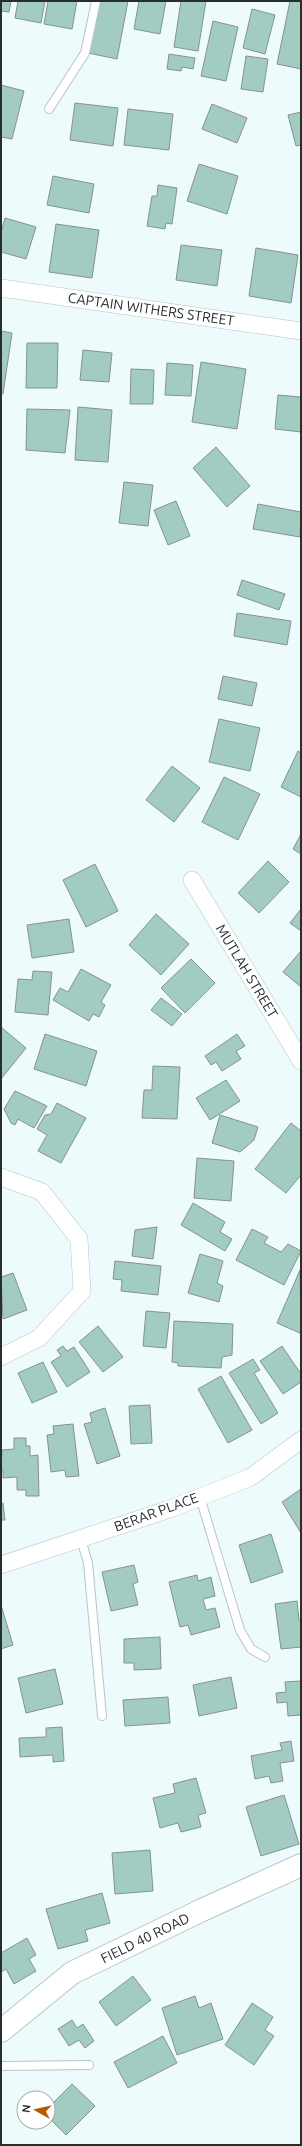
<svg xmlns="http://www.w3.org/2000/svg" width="302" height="2146" viewBox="0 0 302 2146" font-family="Ubuntu,sans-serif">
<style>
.building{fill:#a2ccc2;stroke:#86928f}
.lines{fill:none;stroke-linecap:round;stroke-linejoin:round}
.lane-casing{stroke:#b8c5c7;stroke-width:10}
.street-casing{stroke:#b8c5c7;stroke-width:18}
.secondary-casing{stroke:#b8c5c7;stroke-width:24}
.lane{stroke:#fff;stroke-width:8}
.street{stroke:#fff;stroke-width:17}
.secondary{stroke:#fff;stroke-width:22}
.labels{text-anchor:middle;stroke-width:4;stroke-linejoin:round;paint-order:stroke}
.street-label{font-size:14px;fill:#282d2e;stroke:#fff}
</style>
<rect width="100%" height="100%" fill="#edfbfd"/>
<!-- building -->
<g class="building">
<polygon points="1,1 11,1 9,12 1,11"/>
<polygon points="18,1 45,1 41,23 15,18"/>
<polygon points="48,1 77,1 72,29 44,24"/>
<polygon points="98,1 128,1 117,59 88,53"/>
<polygon points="139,1 166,1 160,34 134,29"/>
<polygon points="181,1 206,1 198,51 174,47"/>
<polygon points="290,1 301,1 301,69 277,64"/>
<polygon points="252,9 275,15 265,54 243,48"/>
<polygon points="213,21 238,27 226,81 201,76"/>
<polygon points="169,54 195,58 193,69 182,67 181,71 167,69"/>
<polygon points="246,56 268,59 263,92 241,89"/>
<polygon points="1,85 24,91 12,139 1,137"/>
<polygon points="75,103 118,108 113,146 70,140"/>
<polygon points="212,104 247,118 237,143 202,129"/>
<polygon points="128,109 173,114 169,150 124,145"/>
<polygon points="301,112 301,145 296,146 288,115"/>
<polygon points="199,164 238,176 227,214 187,201"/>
<polygon points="53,176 94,184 89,213 47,205"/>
<polygon points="158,185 177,188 172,224 166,223 165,229 147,226 152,196 157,196"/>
<polygon points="5,218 36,227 26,259 1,252 1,232"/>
<polygon points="56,224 99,230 92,278 49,272"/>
<polygon points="181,245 222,250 217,286 176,280"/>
<polygon points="256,248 298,255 291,303 249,296"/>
<polygon points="1,331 12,333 3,394 1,393"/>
<polygon points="27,343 58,343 57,388 26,388"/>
<polygon points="83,350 112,353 109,382 80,380"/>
<polygon points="201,362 246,369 237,429 192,422"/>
<polygon points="167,363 193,365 191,396 165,395"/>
<polygon points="131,369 154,370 153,404 130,404"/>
<polygon points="278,395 301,397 301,432 275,429"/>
<polygon points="78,407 112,410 108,462 75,460"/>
<polygon points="27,409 70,410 65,453 26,450"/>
<polygon points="216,447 250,486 227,507 193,468"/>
<polygon points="124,482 153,485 148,526 119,523"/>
<polygon points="176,501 190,536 168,545 154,510"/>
<polygon points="258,504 301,512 300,537 253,529"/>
<polygon points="242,580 285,594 279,610 237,595"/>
<polygon points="237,613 291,621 287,645 234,636"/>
<polygon points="223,676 257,683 252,706 218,699"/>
<polygon points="219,719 260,728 250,771 209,762"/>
<polygon points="298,751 301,753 301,797 281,787"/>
<polygon points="172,766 200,788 174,822 146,800"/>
<polygon points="224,777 260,794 238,840 202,822"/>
<polygon points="301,834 301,854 293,849"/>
<polygon points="268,861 289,882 259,913 238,893"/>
<polygon points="95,864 118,911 86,927 63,880"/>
<polygon points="301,909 301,931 290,923"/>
<polygon points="156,914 189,944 161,975 129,945"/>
<polygon points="69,919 74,952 32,958 27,925"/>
<polygon points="301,951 301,987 283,972"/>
<polygon points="191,959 215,983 185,1013 161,988"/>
<polygon points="81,969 111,985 101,1002 105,1005 99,1017 93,1014 89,1021 53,1000 60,988 68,992"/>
<polygon points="33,971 52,972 48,1015 15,1012 18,979 32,980"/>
<polygon points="161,998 182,1014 172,1026 151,1010"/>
<polygon points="1,1027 26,1048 1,1079"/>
<polygon points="45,1034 97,1051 86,1086 34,1069"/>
<polygon points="237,1034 245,1046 236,1051 241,1059 222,1071 216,1062 211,1065 205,1056"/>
<polygon points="153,1066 180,1067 177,1119 142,1118 144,1090 152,1090"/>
<polygon points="226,1080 240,1101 210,1120 196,1098"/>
<polygon points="15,1091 47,1106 34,1128 18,1119 15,1125 11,1123 4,1109"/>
<polygon points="57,1103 86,1118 61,1163 38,1151 47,1135 37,1129 45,1115 51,1114"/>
<polygon points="220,1115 258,1127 254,1140 240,1152 212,1143"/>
<polygon points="291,1123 301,1131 301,1175 286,1193 255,1169"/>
<polygon points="197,1158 234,1161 231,1201 194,1198"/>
<polygon points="193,1203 225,1222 220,1232 232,1239 225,1251 181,1225"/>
<polygon points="157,1227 153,1259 132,1256 135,1230"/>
<polygon points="252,1229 268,1237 264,1243 281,1252 288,1244 301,1251 284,1285 236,1260"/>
<polygon points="200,1254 223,1261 217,1283 223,1286 219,1302 188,1293"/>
<polygon points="115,1261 161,1266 158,1295 121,1291 122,1280 113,1279"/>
<polygon points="300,1270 301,1329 300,1333 277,1323"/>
<polygon points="13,1273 27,1310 3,1319 1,1277"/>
<polygon points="146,1311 170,1313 166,1348 143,1346"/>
<polygon points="174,1321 233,1324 232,1355 222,1357 221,1368 178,1366 178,1363 172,1362"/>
<polygon points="98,1326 123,1357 103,1372 79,1342"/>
<polygon points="63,1346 67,1351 74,1347 90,1372 67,1387 51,1362 61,1356 57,1350"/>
<polygon points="282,1346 301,1374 301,1382 283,1394 260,1361"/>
<polygon points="253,1359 260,1370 254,1373 278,1413 261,1424 229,1373"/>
<polygon points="43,1362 57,1392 32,1403 18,1373"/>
<polygon points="221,1376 252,1430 228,1443 198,1389"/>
<polygon points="150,1405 152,1443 131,1444 129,1406"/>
<polygon points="105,1408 120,1456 97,1464 84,1424 92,1422 90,1413"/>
<polygon points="73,1424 79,1476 66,1477 65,1470 51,1472 47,1435 54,1434 53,1426"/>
<polygon points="14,1438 26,1438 26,1446 30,1446 30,1456 38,1455 39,1496 26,1496 26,1490 17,1490 17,1477 3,1478 3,1470 1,1470 2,1450 14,1449"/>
<polygon points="301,1489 301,1533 282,1502"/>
<polygon points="3,1503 5,1520 1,1520 1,1504"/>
<polygon points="271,1534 283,1572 251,1583 239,1545"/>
<polygon points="134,1565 138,1582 133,1584 138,1605 111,1611 102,1572"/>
<polygon points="197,1575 198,1581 211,1577 215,1596 203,1599 206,1610 215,1608 220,1627 191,1635 188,1625 180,1627 169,1582"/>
<polygon points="297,1601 299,1620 301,1620 301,1647 281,1649 275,1604"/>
<polygon points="1,1605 13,1645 1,1649"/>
<polygon points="160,1637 161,1669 134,1670 134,1663 124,1663 124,1639"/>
<polygon points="55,1669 63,1704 26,1713 18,1678"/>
<polygon points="231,1677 237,1708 199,1716 193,1685"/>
<polygon points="301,1681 301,1715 288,1716 287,1702 277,1703 276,1693 286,1692 285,1682"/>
<polygon points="168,1697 170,1723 125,1726 123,1700"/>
<polygon points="62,1727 64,1761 53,1762 53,1755 20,1757 19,1738 46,1737 46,1728"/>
<polygon points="291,1741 294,1761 280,1763 283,1781 271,1783 269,1776 255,1779 251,1756 282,1750 280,1743"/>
<polygon points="196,1778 206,1813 198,1815 201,1827 181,1832 178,1823 160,1828 153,1798 175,1793 173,1784"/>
<polygon points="284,1795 299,1844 261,1856 246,1807"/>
<polygon points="150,1850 153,1891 115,1894 112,1853"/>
<polygon points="102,1893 110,1923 85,1930 88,1941 58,1949 46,1909"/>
<polygon points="27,1938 36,1955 29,1959 36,1971 14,1984 6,1969 1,1972 1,1953"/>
<polygon points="133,1976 151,2000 116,2026 99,2002"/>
<polygon points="195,1996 199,2008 211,2003 223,2039 177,2055 162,2008"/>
<polygon points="252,2003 273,2017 265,2030 274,2036 254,2065 225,2045"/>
<polygon points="72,2020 77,2028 83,2024 94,2041 85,2048 79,2040 69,2046 58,2029"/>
<polygon points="163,2036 177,2063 128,2088 114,2062"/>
<polygon points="72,2084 95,2106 66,2135 48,2117 48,2108"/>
</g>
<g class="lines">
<!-- lane casing -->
<g class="lane-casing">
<g id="lane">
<polyline points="49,109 85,53 96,1"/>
<polyline points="200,1497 240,1630 251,1649 265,1657"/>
<polyline points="81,1539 88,1563 102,1716"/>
<polyline points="1,2066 89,2065"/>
</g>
</g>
<!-- street casing -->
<g class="street-casing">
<g id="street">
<polyline points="1,288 301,331"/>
<polyline points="192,880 301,1061"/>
<polyline points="1,1177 42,1192 79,1239 82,1291 39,1338 1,1357"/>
<polyline points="1,1565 170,1509 251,1477 301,1440"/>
</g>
</g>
<!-- secondary casing -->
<g class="secondary-casing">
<polyline id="secondary" points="1,2031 72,1973 200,1911 301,1865"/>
</g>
<!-- lane -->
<use href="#lane" class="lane"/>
<!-- street -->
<use href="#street" class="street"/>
<!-- secondary -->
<use href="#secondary" class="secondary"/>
</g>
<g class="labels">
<!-- street labels -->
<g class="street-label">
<text transform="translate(151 309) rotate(8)" y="5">CAPTAIN WITHERS STREET</text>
<text transform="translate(247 971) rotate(59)" y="5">MUTLAH STREET</text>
<text transform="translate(156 1512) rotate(-20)" y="5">BERAR PLACE</text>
<text transform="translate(145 1938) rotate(-26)" y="5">FIELD 40 ROAD</text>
</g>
</g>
<!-- border -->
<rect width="302" height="2146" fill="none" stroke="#282d2e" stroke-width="4"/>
<!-- north arrow -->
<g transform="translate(36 2110) rotate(278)"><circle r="19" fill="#ffffff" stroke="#a9abab"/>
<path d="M0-3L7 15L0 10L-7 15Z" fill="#b65907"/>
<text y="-6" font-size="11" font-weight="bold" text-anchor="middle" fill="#282d2e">N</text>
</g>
</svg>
